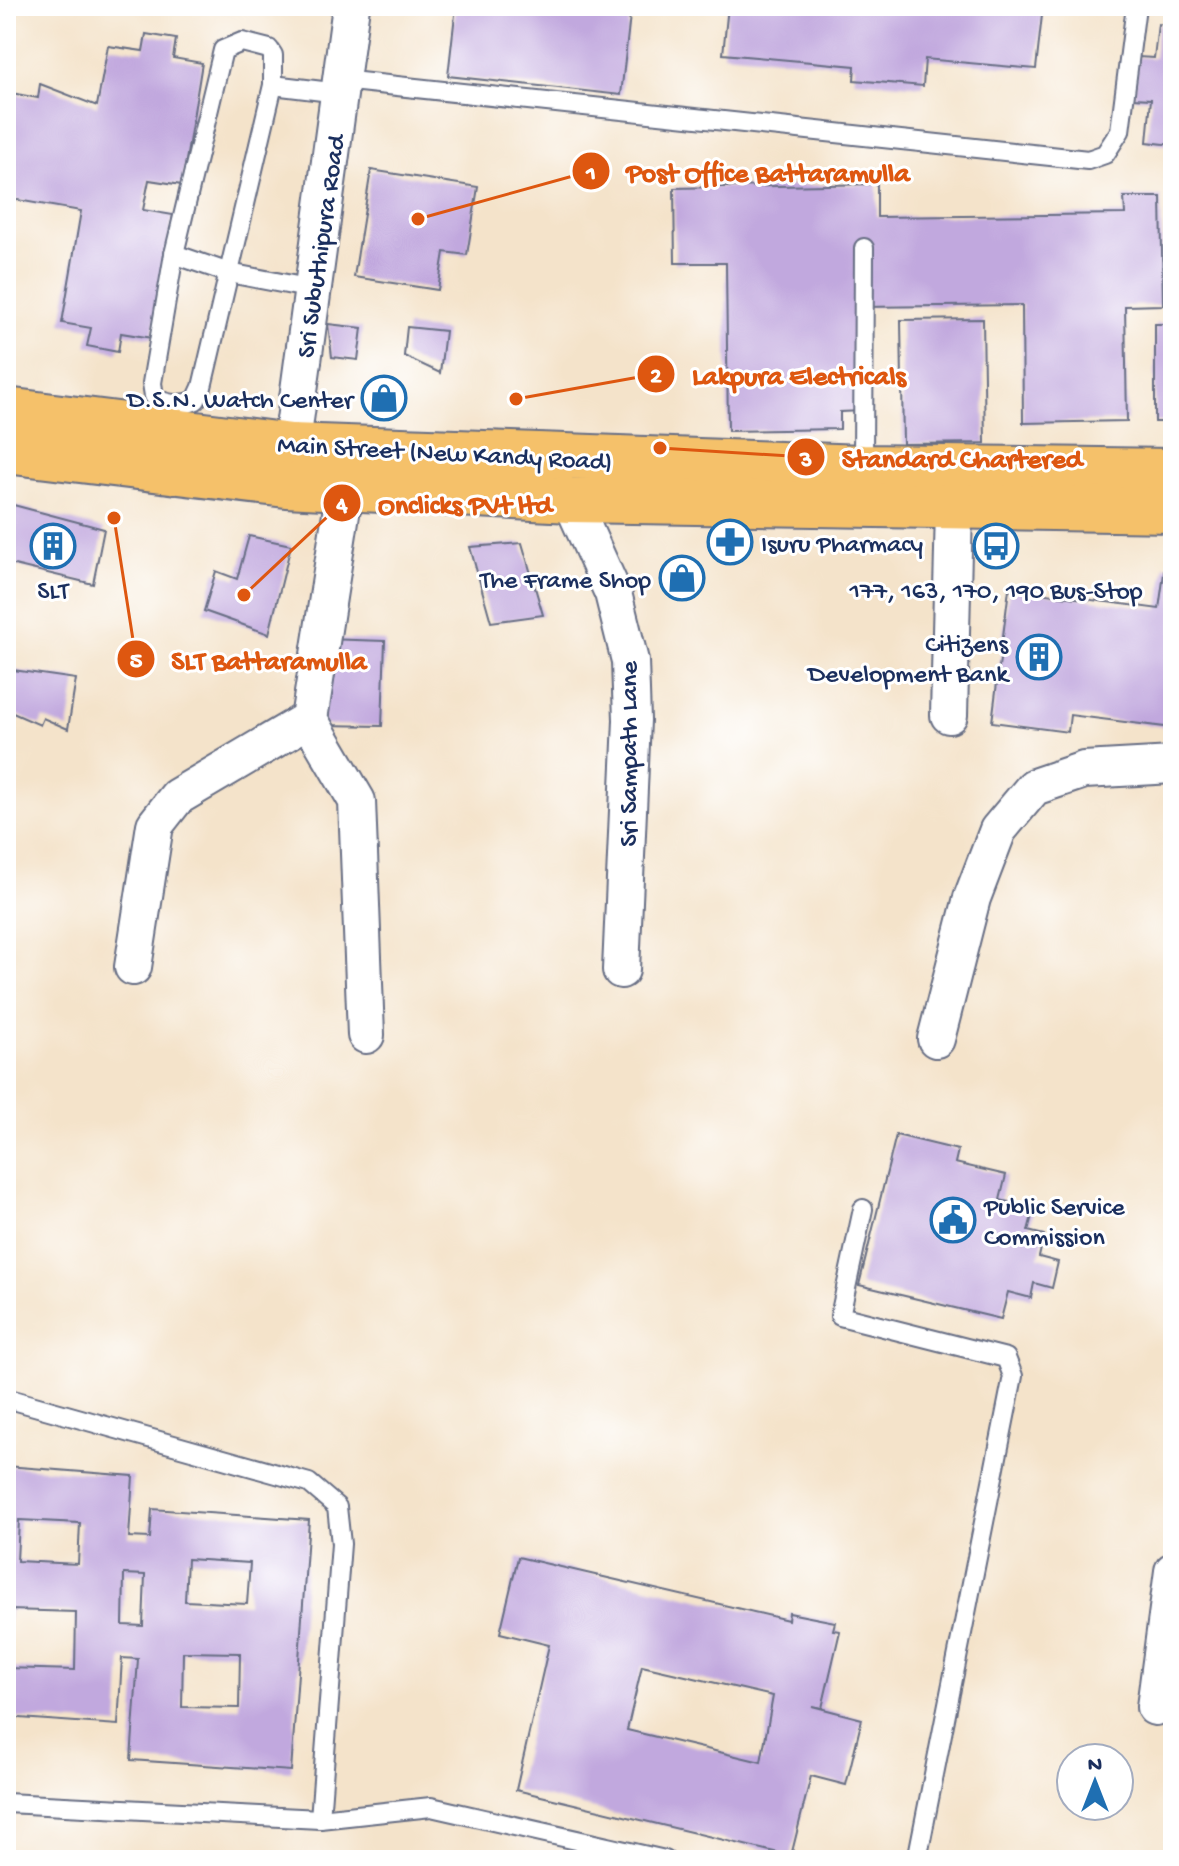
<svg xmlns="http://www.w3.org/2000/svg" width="1179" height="1866" viewBox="0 0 1179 1866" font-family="'Gochi Hand',sans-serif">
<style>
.building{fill:#c1a8de;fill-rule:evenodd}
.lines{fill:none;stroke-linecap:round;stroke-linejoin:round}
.lane-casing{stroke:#676e84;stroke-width:22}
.street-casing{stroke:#676e84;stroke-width:40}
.primary-casing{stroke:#676e84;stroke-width:48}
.lane{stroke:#fff;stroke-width:18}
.street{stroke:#fff;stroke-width:36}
.primary{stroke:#f5c16b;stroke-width:44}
.labels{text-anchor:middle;stroke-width:6;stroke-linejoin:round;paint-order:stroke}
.street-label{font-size:26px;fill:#1b2f5e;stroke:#fff}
.poi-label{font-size:26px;fill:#1b2f5e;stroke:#fff;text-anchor:end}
.leader{fill:none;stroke:#de5710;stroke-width:3}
.callout-dot{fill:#de5710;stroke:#fff;stroke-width:3}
.mark-label{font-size:24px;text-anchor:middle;font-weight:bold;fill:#fff}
.callout-label{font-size:28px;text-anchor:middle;font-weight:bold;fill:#de5710;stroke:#fff;stroke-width:6;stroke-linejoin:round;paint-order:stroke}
</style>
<rect width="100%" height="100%" fill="#fff"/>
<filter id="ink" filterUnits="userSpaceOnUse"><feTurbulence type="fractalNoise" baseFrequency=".0125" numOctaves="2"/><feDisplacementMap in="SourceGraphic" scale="16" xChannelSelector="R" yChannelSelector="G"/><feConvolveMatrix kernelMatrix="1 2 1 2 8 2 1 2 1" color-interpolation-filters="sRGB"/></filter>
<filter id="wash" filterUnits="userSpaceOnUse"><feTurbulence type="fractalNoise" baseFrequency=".006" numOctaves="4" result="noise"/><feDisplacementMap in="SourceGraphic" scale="32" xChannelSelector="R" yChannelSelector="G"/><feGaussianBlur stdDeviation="1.8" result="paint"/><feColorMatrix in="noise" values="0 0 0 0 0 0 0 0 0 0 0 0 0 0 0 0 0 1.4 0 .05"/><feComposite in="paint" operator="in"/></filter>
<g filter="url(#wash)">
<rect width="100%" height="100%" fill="#f4e3ca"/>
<g id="blocks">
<!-- building -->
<g class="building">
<polygon points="456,6 631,6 621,95 448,76"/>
<polygon points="728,6 1043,6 1036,69 925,59 923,86 854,80 855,66 723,54"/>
<polygon points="1171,9 1173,9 1173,145 1147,142 1151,99 1134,98 1138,57 1154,58 1158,24 1169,25"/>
<polygon points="6,25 15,27 8,72 6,72"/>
<polygon points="146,34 176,39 173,58 202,63 182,185 149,180 143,210 173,215 152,338 121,333 118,352 87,346 91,328 62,323 81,211 6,198 6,92 38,98 40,84 97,106 108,46 143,51"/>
<polygon points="371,170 478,187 467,255 444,252 438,290 354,277"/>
<polygon points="877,184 877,217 1125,214 1124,197 1161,197 1163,305 1125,306 1127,421 1023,423 1022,305 860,307 862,411 840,412 840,429 728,431 726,263 675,263 674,188"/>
<polygon points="983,319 985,443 903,444 901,320"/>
<polygon points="328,324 362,328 358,360 332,357"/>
<rect x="1155" y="324" width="18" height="98"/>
<polygon points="407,327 445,331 440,373 404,356"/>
<polygon points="6,503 104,529 93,584 6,563"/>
<polygon points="249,536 291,545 269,634 204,611 216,571 237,579"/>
<polygon points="522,543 543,615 491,622 470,547"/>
<polygon points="1165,566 1173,567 1173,728 1070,715 1068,732 992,722 1009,589 1159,609"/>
<polygon points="325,639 385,641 382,726 323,725"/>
<polygon points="6,669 76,679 68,729 43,718 40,725 6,710"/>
<polygon points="896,1135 958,1150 955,1163 1006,1175 1000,1200 1034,1208 1028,1231 1044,1235 1039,1257 1058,1262 1052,1288 1034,1283 1031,1298 1008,1292 1001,1319 859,1285"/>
<path d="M 6,1466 L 133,1476 L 129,1537 L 150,1538 L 152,1509 L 309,1520 L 291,1771 L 131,1760 L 138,1659 L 122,1658 L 118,1725 L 6,1717 L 6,1668 L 75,1670 L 76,1612 L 10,1610 L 6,1653 ZM 19,1520 L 80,1523 L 78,1564 L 17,1561 ZM 187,1559 L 250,1563 L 247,1604 L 185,1601 ZM 124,1574 L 145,1575 L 143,1626 L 123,1625 ZM 183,1652 L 240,1653 L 239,1708 L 182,1707 Z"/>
<path d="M 518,1557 L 788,1620 L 789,1613 L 835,1622 L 833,1630 L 840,1631 L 822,1708 L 812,1706 L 862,1719 L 846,1785 L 811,1776 L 791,1856 L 516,1790 L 549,1645 L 500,1633 ZM 642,1666 L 773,1696 L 761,1762 L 627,1730 Z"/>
</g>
</g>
</g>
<g filter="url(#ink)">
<use href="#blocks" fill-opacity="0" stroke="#676e84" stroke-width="2"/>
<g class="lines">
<!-- lane casing -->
<g class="lane-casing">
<g id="lane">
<path d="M 242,42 L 269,49 L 273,55 L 273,85 L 202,387 L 196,400 C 183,406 165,406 154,396 L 152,383 L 174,254 L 223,50 Z"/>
<polyline points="341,80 1088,160 1105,154 1120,131 1136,6"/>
<polyline points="273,85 339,93"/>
<polyline points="174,254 229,273 313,289"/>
<polyline points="863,467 864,248"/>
<polyline points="863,1209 840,1316 1006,1358 1013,1376 917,1860"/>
<polyline points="6,1398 309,1483 337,1507 341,1544 320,1819"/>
<polyline points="6,1803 320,1819 431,1807 665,1860"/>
</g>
</g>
<!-- street casing -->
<g class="street-casing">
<g id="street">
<polyline points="288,472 351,6"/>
<polyline points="345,488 309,719 357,801 366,1035"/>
<polyline points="571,500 613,593 630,661 632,720 621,970"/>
<polyline points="949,715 954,509"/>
<polyline points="133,967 155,825 177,797 309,719"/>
<polyline points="936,1039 972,898 998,830 1034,787 1084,770 1173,765"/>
<polyline points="1155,1707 1173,1571"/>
</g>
</g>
<!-- primary casing -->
<g class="primary-casing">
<g id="primary">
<polyline points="6,410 291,446 863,467 1173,471"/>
<polyline points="6,451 286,485 571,500 1173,510"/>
</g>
</g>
<!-- lane -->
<use href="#lane" class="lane"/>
<!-- street -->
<use href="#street" class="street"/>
<!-- primary -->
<use href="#primary" class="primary"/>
</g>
</g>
<!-- icons -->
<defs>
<g id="shop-ring" transform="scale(2.3)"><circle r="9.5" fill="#fff" stroke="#1f6fb2" stroke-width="1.5"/><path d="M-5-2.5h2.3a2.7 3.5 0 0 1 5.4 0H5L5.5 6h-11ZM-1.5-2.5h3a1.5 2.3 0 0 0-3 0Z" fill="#1f6fb2"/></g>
<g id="pharmacy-ring" transform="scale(2.3)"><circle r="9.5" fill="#fff" stroke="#1f6fb2" stroke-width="1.5"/><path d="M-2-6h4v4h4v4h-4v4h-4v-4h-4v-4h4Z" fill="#1f6fb2"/></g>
<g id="building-ring" transform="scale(2.3)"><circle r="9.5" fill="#fff" stroke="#1f6fb2" stroke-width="1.5"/><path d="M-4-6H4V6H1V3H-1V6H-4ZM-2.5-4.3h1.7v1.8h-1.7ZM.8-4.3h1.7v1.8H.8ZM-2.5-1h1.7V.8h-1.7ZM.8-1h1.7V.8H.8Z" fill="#1f6fb2"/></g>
<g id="bus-ring" transform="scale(2.3)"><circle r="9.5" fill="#fff" stroke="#1f6fb2" stroke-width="1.5"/><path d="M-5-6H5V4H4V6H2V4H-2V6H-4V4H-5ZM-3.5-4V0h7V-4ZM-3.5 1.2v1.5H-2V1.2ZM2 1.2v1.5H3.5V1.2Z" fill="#1f6fb2"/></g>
<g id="civic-ring" transform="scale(2.3)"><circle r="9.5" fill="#fff" stroke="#1f6fb2" stroke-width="1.5"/><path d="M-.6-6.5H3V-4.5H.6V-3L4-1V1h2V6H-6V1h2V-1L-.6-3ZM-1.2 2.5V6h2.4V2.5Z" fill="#1f6fb2"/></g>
</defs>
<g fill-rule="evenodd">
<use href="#shop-ring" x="384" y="398"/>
<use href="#pharmacy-ring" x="730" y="542"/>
<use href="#building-ring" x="53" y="546"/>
<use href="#bus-ring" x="996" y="546"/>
<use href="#shop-ring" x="682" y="578"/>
<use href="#building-ring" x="1039" y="657"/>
<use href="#civic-ring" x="953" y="1220"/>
</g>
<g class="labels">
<!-- street labels -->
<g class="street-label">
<text transform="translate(319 246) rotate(-82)" y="9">Sri Subuthipura Road</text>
<text transform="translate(445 451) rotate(3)" y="9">Main Street (New Kandy Road)</text>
<text transform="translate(627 754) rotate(-90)" y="9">Sri Sampath Lane</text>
</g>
<!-- poi labels -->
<g class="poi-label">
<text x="353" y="407">D.S.N. Watch Center</text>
<text x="761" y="551" text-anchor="start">Isuru Pharmacy</text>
<text x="651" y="587">The Frame Shop</text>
<text x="53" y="598" text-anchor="middle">SLT</text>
<text x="996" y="598" text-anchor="middle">177, 163, 170, 190 Bus-Stop</text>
<text x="1008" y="651">Citizens<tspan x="1008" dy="30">Development Bank</tspan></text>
<text x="984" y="1214" text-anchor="start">Public Service<tspan x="984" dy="30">Commission</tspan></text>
</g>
</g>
<!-- callouts -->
<path class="leader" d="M418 219L591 171M516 399L656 374M660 448L806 457M244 595L342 503M114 518L136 659"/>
<g class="callout-dot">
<circle cx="418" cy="219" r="8"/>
<circle cx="516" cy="399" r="8"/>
<circle cx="660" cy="448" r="8"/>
<circle cx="244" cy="595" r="8"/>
<circle cx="114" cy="518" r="8"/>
<circle cx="591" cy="171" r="20"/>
<circle cx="656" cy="374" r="20"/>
<circle cx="806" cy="457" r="20"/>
<circle cx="342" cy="503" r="20"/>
<circle cx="136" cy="659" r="20"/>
</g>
<g class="mark-label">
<text x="591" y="179">1</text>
<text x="656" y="382">2</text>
<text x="806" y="466">3</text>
<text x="342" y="511">4</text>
<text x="136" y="667">5</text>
</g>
<g class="callout-label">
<text x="768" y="181">Post Office Battaramulla</text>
<text x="799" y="384">Lakpura Electricals</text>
<text x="962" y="467">Standard Chartered</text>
<text x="465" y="513">Onclicks PVt ltd</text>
<text x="269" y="669">SLT Battaramulla</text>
</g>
<!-- margin -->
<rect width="1179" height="1866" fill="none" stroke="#fff" stroke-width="32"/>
<!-- north arrow -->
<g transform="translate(1095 1782)"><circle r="38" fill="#ffffff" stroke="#a4acbf" stroke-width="2"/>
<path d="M0-6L14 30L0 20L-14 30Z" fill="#1f6fb2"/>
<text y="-12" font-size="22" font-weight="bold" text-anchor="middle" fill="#1b2f5e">N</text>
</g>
</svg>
